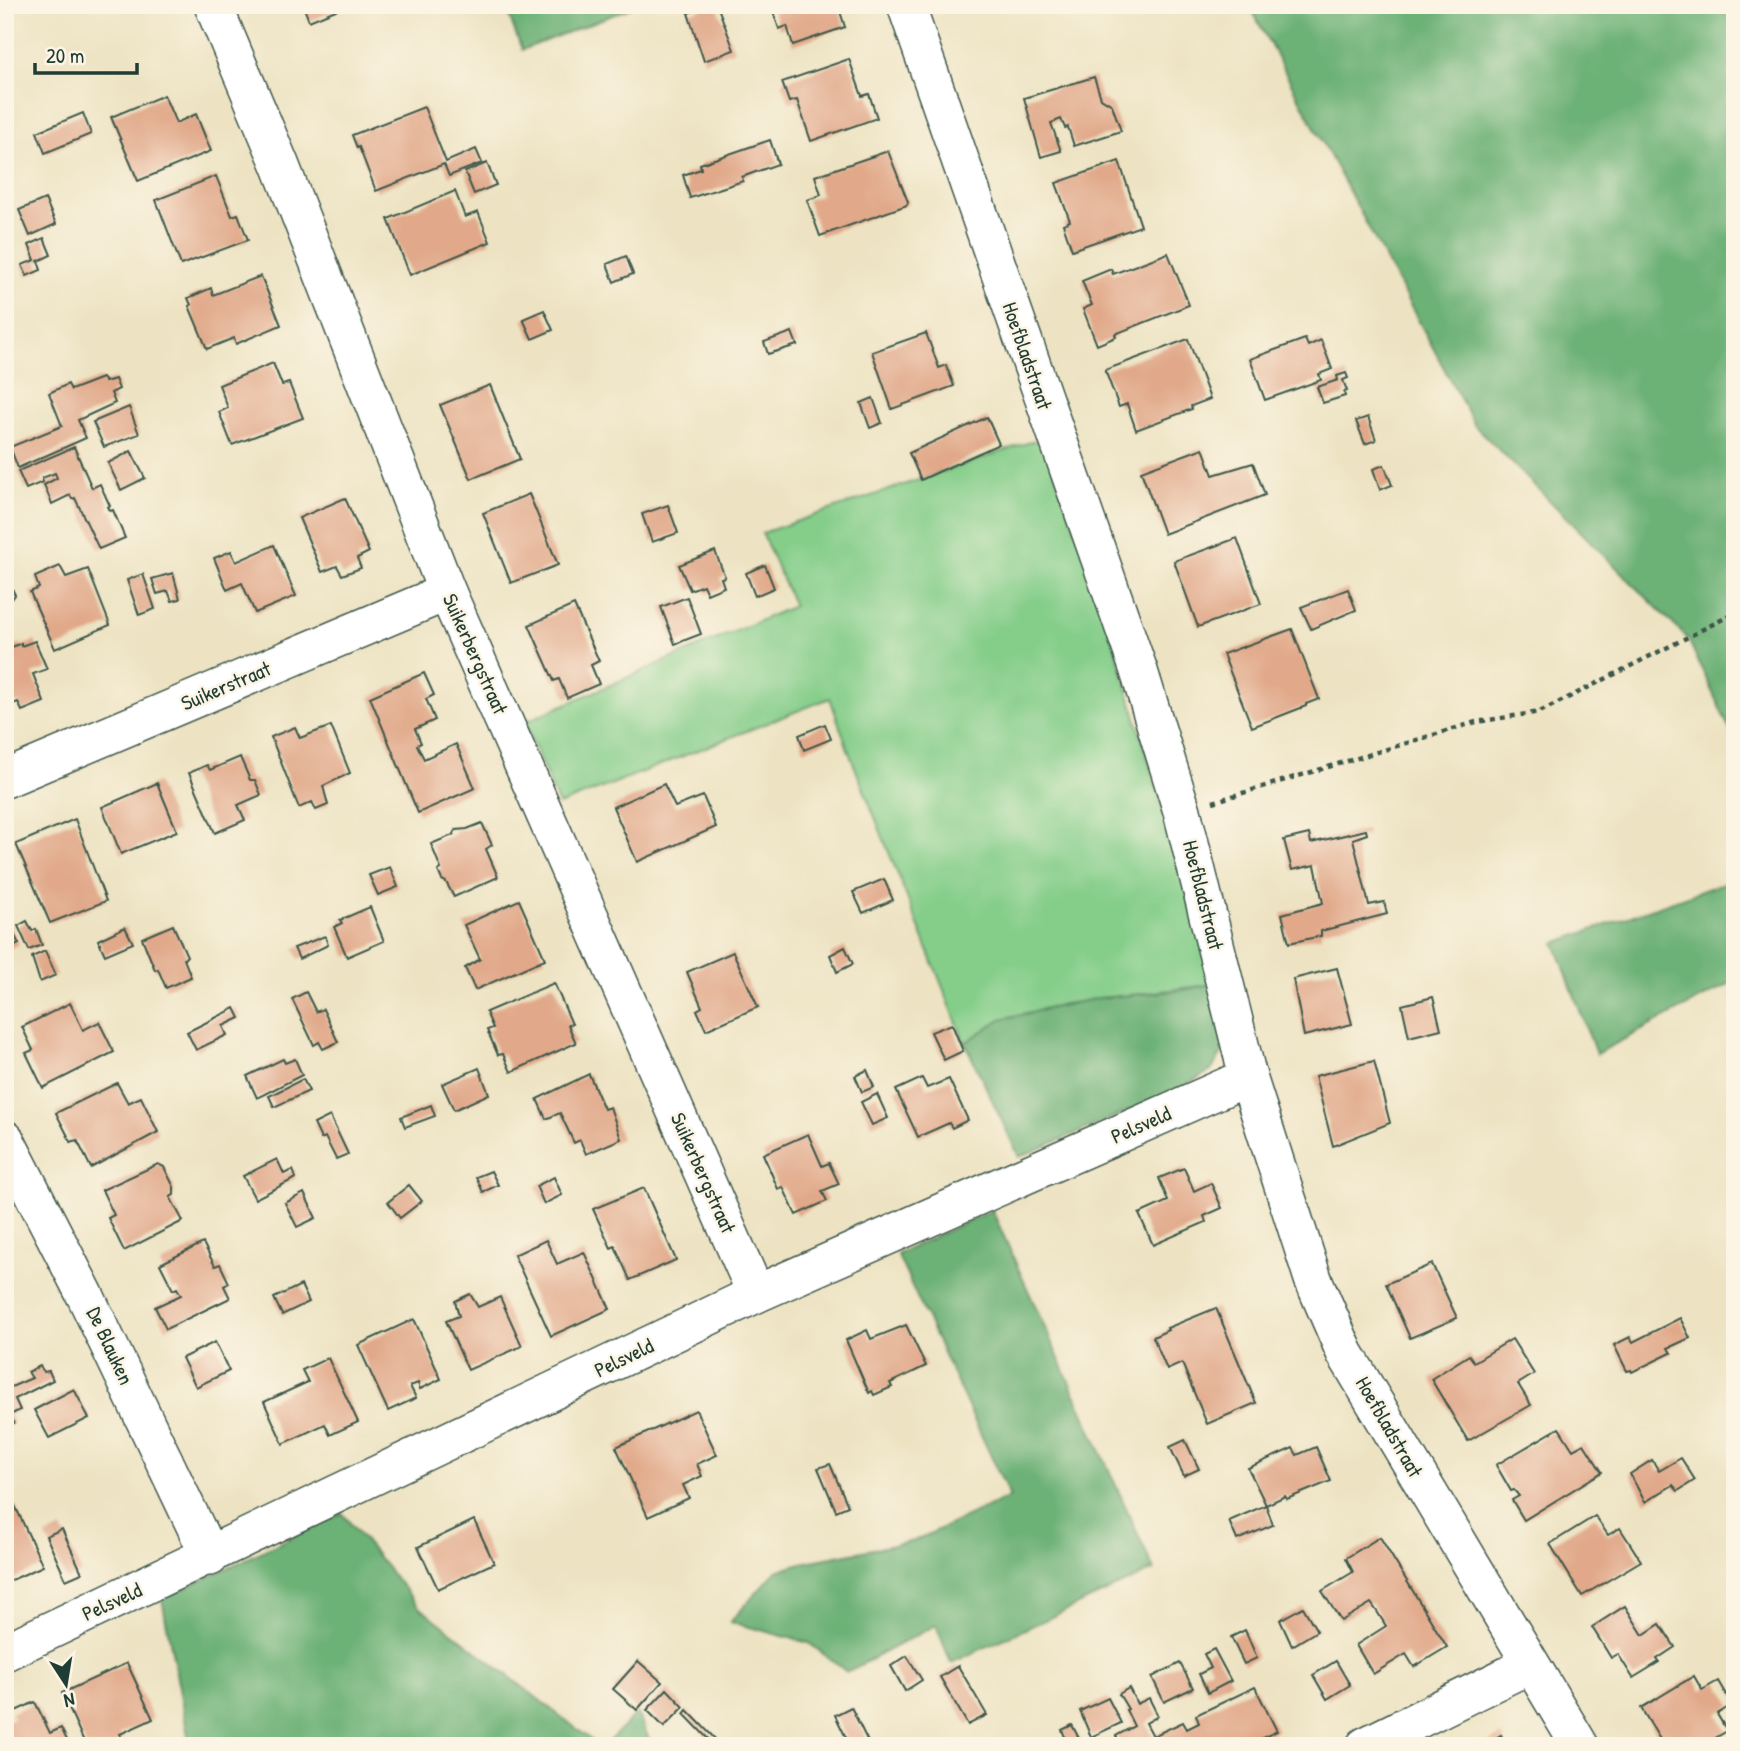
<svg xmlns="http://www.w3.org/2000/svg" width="1740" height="1751" viewBox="0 0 1740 1751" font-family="'Patrick Hand',sans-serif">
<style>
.green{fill:#85ce8a;stroke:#52865f;stroke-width:2}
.forest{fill:#6cb176;stroke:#467755;stroke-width:2}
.building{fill:#e1a98a}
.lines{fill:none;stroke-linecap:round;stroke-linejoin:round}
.street-casing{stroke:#3e5649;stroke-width:40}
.path{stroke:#3e5649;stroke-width:4.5;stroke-dasharray:5 5;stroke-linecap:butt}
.street{stroke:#fff;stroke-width:37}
.labels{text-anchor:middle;stroke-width:5;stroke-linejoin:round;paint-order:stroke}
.street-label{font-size:21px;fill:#1f3d34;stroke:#fcf5e5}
</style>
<rect width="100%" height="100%" fill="#fcf5e5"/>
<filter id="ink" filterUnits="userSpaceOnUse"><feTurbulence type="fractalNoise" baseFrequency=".0143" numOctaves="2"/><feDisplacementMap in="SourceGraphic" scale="14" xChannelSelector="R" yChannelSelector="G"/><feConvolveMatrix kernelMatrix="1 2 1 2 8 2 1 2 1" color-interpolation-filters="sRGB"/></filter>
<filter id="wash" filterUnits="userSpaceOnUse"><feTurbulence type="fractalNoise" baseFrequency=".00686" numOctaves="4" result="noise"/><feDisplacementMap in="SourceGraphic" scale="28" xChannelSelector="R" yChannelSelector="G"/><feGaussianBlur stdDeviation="1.57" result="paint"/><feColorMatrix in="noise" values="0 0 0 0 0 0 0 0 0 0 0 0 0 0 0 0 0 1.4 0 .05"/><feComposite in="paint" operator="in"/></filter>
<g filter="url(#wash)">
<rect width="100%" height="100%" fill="#ede3c3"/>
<!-- green -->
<polygon class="green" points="1042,438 1103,606 1214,984 1063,1004 1001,1019 965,1043 849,752 830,698 559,805 524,722 794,606 762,533"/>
<!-- forest -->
<g class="forest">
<polygon points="505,5 638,5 522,50"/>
<polygon points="1249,5 1735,5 1735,741 1688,639 1475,426"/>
<polygon points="1735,879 1735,981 1596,1054 1555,943"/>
<polygon points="1214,984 1226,1046 1211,1071 1165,1096 1019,1157 965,1043 1001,1019 1098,998 1176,991"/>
<polygon points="992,1210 1154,1570 951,1663 936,1625 847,1672 809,1643 730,1622 776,1571 801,1563 914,1541 1010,1497 897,1254"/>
<polygon points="342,1513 418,1606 599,1746 190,1746 162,1599"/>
<polygon points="637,1713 652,1746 604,1746"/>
</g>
<g id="blocks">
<!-- building -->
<g class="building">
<polygon points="303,5 348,5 309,21"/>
<polygon points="711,5 717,5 734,50 704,61 688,13"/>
<polygon points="771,5 838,5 845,27 793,45 787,26 779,29"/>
<polygon points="849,59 862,96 869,94 877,118 811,141 797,100 789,102 782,82"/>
<polygon points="1094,77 1101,98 1112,105 1121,131 1074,146 1068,127 1065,128 1061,119 1051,123 1061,151 1041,157 1024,98"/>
<polygon points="164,95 176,123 196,114 211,151 138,181 111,117"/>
<polygon points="424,107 446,162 476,149 482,163 449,176 444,164 376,191 359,147 357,148 352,135"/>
<polygon points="83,113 91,134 45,153 37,132"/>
<polygon points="770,140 778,164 742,177 743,181 690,198 683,175 701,169 700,164"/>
<polygon points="888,151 908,202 907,205 820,236 807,200 821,195 815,176"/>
<polygon points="1119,161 1141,226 1072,250 1063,224 1070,221 1056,183"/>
<polygon points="487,163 496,185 474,194 465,172"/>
<polygon points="216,176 232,216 238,214 248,240 181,265 156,200"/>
<polygon points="455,191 465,217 478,212 490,242 410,275 388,219"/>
<polygon points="45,199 56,224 30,236 19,210"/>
<polygon points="44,238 51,255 38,261 41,270 27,276 22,265 35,260 29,245"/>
<polygon points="1168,253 1189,305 1115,334 1116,337 1097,345 1083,309 1092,305 1082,281 1111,269 1113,274"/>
<polygon points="626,256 633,274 614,282 607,264"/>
<polygon points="261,276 281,325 236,344 234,338 207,349 189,306 191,305 188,298 211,288 213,295"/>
<polygon points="544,310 553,330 532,339 523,319"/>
<polygon points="792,332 797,345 768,354 764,342"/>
<polygon points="926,333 939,368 946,365 954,386 892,409 872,352"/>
<polygon points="1188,339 1210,399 1191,406 1192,409 1136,430 1127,404 1119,407 1105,370"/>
<polygon points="1305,339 1308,346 1321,340 1332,369 1319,374 1321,380 1265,400 1250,359"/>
<polygon points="273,363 282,385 289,383 303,418 232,445 219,412 228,408 219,385"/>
<polygon points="1346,373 1348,378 1343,380 1347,391 1344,392 1345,396 1323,403 1317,387 1338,380 1337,376"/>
<polygon points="102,378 105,382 115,379 119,389 111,393 115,403 78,420 86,438 18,468 10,447 62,426 49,393 68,384 71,390"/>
<polygon points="490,385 520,459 471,479 440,405"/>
<polygon points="873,398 882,423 870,428 861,403"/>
<polygon points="129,407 139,434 104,447 93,422"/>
<polygon points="987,417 999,444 921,480 909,453"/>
<polygon points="1368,417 1376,440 1365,444 1356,421"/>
<polygon points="74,447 92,488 100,484 110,506 108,507 110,511 113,510 125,538 99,549 75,498 72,499 70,495 52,504 44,485 57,478 55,473 42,478 43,482 26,489 18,471"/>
<polygon points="1203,448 1213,475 1253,463 1265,495 1164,534 1141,471"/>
<polygon points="131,451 145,478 121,490 108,463"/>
<polygon points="1384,465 1392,485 1380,490 1373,469"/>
<polygon points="529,494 558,565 511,583 483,513"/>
<polygon points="345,498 369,552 357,558 361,568 342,575 337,566 322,572 299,518"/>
<polygon points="668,505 678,533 652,542 642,514"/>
<polygon points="1237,538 1261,604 1198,627 1174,561"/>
<polygon points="274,545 296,596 255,613 242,583 227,590 214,558 231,551 236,562"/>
<polygon points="715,551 725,577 721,578 724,587 707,594 703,585 690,590 679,565"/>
<polygon points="765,565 774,588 755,596 746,573"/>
<polygon points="60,566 66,577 88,569 110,625 55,649 30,592 39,588 35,577"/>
<polygon points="173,573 180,599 172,601 168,591 157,594 152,579"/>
<polygon points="143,574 155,609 139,615 127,580"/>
<polygon points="5,582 9,582 15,595 12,599 5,602"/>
<polygon points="1348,589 1356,610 1311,629 1301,607"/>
<polygon points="687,597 701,634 675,644 661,607"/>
<polygon points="574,605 599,661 591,665 599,684 567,698 559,679 554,681 529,625"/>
<polygon points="1292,629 1319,699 1306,704 1306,706 1252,727 1223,654"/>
<polygon points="35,641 47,669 33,674 44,702 22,711 18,702 5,707 5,650 21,643 21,646"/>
<polygon points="424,673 434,695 426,699 435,720 415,729 421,743 417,745 424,759 456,744 475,788 418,813 370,697"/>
<polygon points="825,724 831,739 804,750 799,735"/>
<polygon points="331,726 350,773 323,786 328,805 316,810 312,802 299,808 271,737 295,727 300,738"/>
<polygon points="240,757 250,780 255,780 261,795 238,805 245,820 215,833 189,773 207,765 210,770"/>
<polygon points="157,783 177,831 121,854 102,807"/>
<polygon points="664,784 675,807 703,796 716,827 637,862 613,807"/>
<polygon points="75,819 106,901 50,923 16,844"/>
<polygon points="482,823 492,845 486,849 498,877 454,897 446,882 442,880 438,871 441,869 431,844 453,835 456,830 467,829"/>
<polygon points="1366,830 1367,834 1353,839 1369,905 1384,902 1387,914 1321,931 1321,936 1289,943 1282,914 1323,903 1315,865 1292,870 1284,840 1309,834 1311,843"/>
<polygon points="390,867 398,887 378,895 369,875"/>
<polygon points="884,879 893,900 863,913 853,892"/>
<polygon points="519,900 545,959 475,990 465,968 480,959 464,925"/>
<polygon points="370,907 384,941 347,957 334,927 342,923 340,920"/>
<polygon points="5,916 19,944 5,951"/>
<polygon points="27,921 32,931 36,929 42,945 29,950 18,926"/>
<polygon points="173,925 187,956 184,959 191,977 166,988 158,969 155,970 142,938"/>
<polygon points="125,927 133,943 105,955 98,940"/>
<polygon points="325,936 328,945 299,959 294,948"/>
<polygon points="845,947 853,964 837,972 830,955"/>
<polygon points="45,951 56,975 40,982 32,957"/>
<polygon points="733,952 758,1007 706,1030 697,1010 702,1007 687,972"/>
<polygon points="1337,968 1352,1024 1304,1036 1293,979"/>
<polygon points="554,983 572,1024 568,1025 576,1043 511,1072 503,1054 498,1055 487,1030 493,1028 486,1012"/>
<polygon points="306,992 316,1012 323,1009 338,1042 323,1049 319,1042 314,1045 292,999"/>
<polygon points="1433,997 1441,1029 1409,1037 1402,1005"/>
<polygon points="70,1003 83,1030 99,1022 114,1052 43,1088 26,1053 33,1050 22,1027"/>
<polygon points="235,1008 240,1018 223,1026 227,1035 196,1050 187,1032"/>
<polygon points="952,1024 963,1051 944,1060 931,1032"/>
<polygon points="283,1059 285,1063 295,1059 302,1075 257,1098 247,1076"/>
<polygon points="1374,1061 1390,1123 1333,1146 1315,1076"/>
<polygon points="479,1068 489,1094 454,1110 442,1084"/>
<polygon points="867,1070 874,1087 862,1092 855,1076"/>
<polygon points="589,1074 604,1109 610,1107 621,1139 586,1154 580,1140 574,1143 560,1113 546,1119 537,1099"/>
<polygon points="922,1078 927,1088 949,1079 968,1120 952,1128 949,1123 918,1137 896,1090"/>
<polygon points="303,1079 309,1091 274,1107 269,1096"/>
<polygon points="117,1083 128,1103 141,1097 158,1132 91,1168 77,1140 71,1142 56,1113"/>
<polygon points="877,1094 888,1118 872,1125 861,1102"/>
<polygon points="431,1105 435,1116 405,1127 401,1117"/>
<polygon points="330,1116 348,1154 336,1159 325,1137 321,1139 314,1124"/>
<polygon points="808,1134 822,1166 829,1163 839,1184 822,1191 827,1201 796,1215 783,1187 778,1189 763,1154"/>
<polygon points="277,1159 284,1174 293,1170 296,1178 255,1199 243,1176"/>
<polygon points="158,1164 164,1167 174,1187 174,1195 170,1197 183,1221 124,1251 108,1218 114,1215 102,1190"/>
<polygon points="1184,1168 1194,1191 1211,1183 1222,1208 1204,1216 1206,1222 1153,1245 1139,1214 1168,1201 1159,1178"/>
<polygon points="491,1171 498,1185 483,1192 476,1177"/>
<polygon points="554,1177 562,1195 544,1204 536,1186"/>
<polygon points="409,1185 422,1201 400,1218 388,1202"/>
<polygon points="644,1188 676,1260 630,1280 615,1246 611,1248 593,1209"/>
<polygon points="304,1193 316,1218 297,1227 285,1203"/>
<polygon points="546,1240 557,1264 584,1252 610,1309 551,1336 514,1255"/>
<polygon points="203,1243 215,1266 220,1264 229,1283 224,1286 230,1298 166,1329 155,1307 181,1295 177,1288 173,1290 160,1264"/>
<polygon points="1432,1264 1457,1318 1410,1338 1386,1284"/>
<polygon points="301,1285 309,1302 282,1315 274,1298"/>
<polygon points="470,1294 478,1307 500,1297 522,1346 468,1370 446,1321 459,1316 455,1301"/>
<polygon points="1216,1308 1256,1403 1207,1424 1182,1363 1167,1370 1153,1337 1168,1330 1167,1328"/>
<polygon points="1680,1318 1690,1338 1668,1348 1671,1353 1632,1372 1631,1370 1627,1371 1614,1345 1630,1337 1633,1342"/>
<polygon points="414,1319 441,1379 420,1389 418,1383 410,1386 416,1398 388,1411 358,1345"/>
<polygon points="906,1325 926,1366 890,1383 892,1387 874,1395 872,1391 869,1393 846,1340 867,1330 871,1339"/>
<polygon points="1512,1339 1534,1374 1518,1384 1531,1405 1468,1441 1431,1379 1469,1355 1474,1362"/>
<polygon points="215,1342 229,1371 196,1387 182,1358"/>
<polygon points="328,1358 358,1422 330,1435 325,1424 283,1444 264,1402 308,1382 302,1370"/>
<polygon points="40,1366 44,1372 49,1371 53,1380 15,1399 20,1410 10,1415 14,1423 5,1428 5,1382 9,1388 32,1378 28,1372"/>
<polygon points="74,1389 89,1418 49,1438 34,1410"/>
<polygon points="696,1410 717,1455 697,1464 702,1476 683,1485 689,1498 648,1517 616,1447"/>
<polygon points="1559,1428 1573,1450 1584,1444 1602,1472 1524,1520 1512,1500 1519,1496 1514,1490 1511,1491 1496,1465"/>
<polygon points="1185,1440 1199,1469 1184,1476 1170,1447"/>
<polygon points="1316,1447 1331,1481 1287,1499 1285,1496 1266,1505 1273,1525 1237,1540 1229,1521 1266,1505 1248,1468 1293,1448 1297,1455"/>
<polygon points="1681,1458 1695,1480 1678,1491 1673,1485 1645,1502 1630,1474 1652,1460 1659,1471"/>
<polygon points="830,1464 848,1506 836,1511 818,1468"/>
<polygon points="5,1484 43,1566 5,1583"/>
<polygon points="1595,1516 1608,1535 1620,1528 1641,1561 1582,1596 1550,1544"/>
<polygon points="474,1520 494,1563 438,1589 418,1547"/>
<polygon points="62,1529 82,1573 66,1580 46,1536"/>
<polygon points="1380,1537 1447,1647 1414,1667 1406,1654 1373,1674 1356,1645 1386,1626 1378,1613 1371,1603 1341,1621 1322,1591 1353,1572 1346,1558"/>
<polygon points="1625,1606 1643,1635 1660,1624 1675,1647 1657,1659 1659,1662 1633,1678 1618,1654 1611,1658 1592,1627"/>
<polygon points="1303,1607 1317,1631 1292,1646 1280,1620"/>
<polygon points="1245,1630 1257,1658 1244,1664 1231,1637"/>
<polygon points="1214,1649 1231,1681 1208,1693 1199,1674 1211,1668 1204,1654"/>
<polygon points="907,1656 922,1680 905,1691 891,1666"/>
<polygon points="638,1661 662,1682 637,1710 613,1689"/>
<polygon points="1336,1661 1350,1685 1327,1699 1313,1675"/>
<polygon points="127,1663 153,1719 120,1734 122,1740 109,1746 86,1746 62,1693"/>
<polygon points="1180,1663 1193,1688 1164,1702 1152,1677"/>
<polygon points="958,1666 987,1715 968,1725 940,1677"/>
<polygon points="1694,1676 1702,1690 1718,1681 1732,1705 1717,1714 1727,1731 1702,1746 1676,1746 1673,1741 1664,1746 1641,1708"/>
<polygon points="1255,1687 1277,1731 1246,1746 1121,1746 1116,1736 1134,1726 1126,1710 1128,1709 1119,1694 1129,1688 1137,1704 1149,1698 1158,1716 1146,1723 1153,1736 1183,1722 1187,1729 1199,1723 1196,1715"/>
<polygon points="667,1689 684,1707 664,1727 647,1710"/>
<polygon points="1108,1698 1121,1723 1091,1737 1080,1711"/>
<polygon points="35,1702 50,1733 61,1728 70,1746 5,1746 5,1722 13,1718 11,1713"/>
<polygon points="851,1707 870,1746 850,1746 835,1715"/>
<polygon points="687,1710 722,1746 715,1746 684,1714"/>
<polygon points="1072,1725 1083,1746 1053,1746 1066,1739 1062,1730"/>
<polygon points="1501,1735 1507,1746 1483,1746"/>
</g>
</g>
</g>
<g filter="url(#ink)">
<use href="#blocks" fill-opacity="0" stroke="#3e5649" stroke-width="2"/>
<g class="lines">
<!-- street casing -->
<g class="street-casing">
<g id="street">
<polyline points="213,5 280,164 447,592 756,1294"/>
<polyline points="906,5 1138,668 1182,811 1248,1077 1313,1279 1345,1353 1580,1746"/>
<polyline points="5,779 447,592"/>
<polyline points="5,1139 85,1295 210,1557"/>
<polyline points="5,1652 756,1294 1248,1077"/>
<polyline points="1365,1746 1529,1665"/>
</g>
</g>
<!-- path -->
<polyline class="path" points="1213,802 1476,722 1540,712 1735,613"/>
<!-- street -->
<use href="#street" class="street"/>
</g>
</g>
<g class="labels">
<!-- street labels -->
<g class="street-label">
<text transform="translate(1027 356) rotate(71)" y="7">Hoefbladstraat</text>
<text transform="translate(475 654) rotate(66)" y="7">Suikerbergstraat</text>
<text transform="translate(226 686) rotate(-23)" y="7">Suikerstraat</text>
<text transform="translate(1203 895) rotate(76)" y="7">Hoefbladstraat</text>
<text transform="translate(1141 1125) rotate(-24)" y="7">Pelsveld</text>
<text transform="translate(703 1173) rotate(66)" y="7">Suikerbergstraat</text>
<text transform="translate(110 1346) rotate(65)" y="7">De Blauken</text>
<text transform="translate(624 1358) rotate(-26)" y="7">Pelsveld</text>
<text transform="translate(1389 1427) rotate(60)" y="7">Hoefbladstraat</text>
<text transform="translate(112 1602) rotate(-25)" y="7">Pelsveld</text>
</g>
</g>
<!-- margin -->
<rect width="1740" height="1751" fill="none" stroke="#fcf5e5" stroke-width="28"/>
<!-- north arrow -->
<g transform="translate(66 1684) rotate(168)" stroke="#fcf5e5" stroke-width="5" paint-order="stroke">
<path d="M0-5L12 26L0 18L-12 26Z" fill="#1f3d34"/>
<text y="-10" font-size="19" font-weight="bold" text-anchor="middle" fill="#1f3d34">N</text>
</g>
<!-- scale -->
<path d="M35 63v10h102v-10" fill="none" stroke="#1f3d34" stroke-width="3.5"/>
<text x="46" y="63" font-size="21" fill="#1f3d34" stroke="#fcf5e5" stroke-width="5" paint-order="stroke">20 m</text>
</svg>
